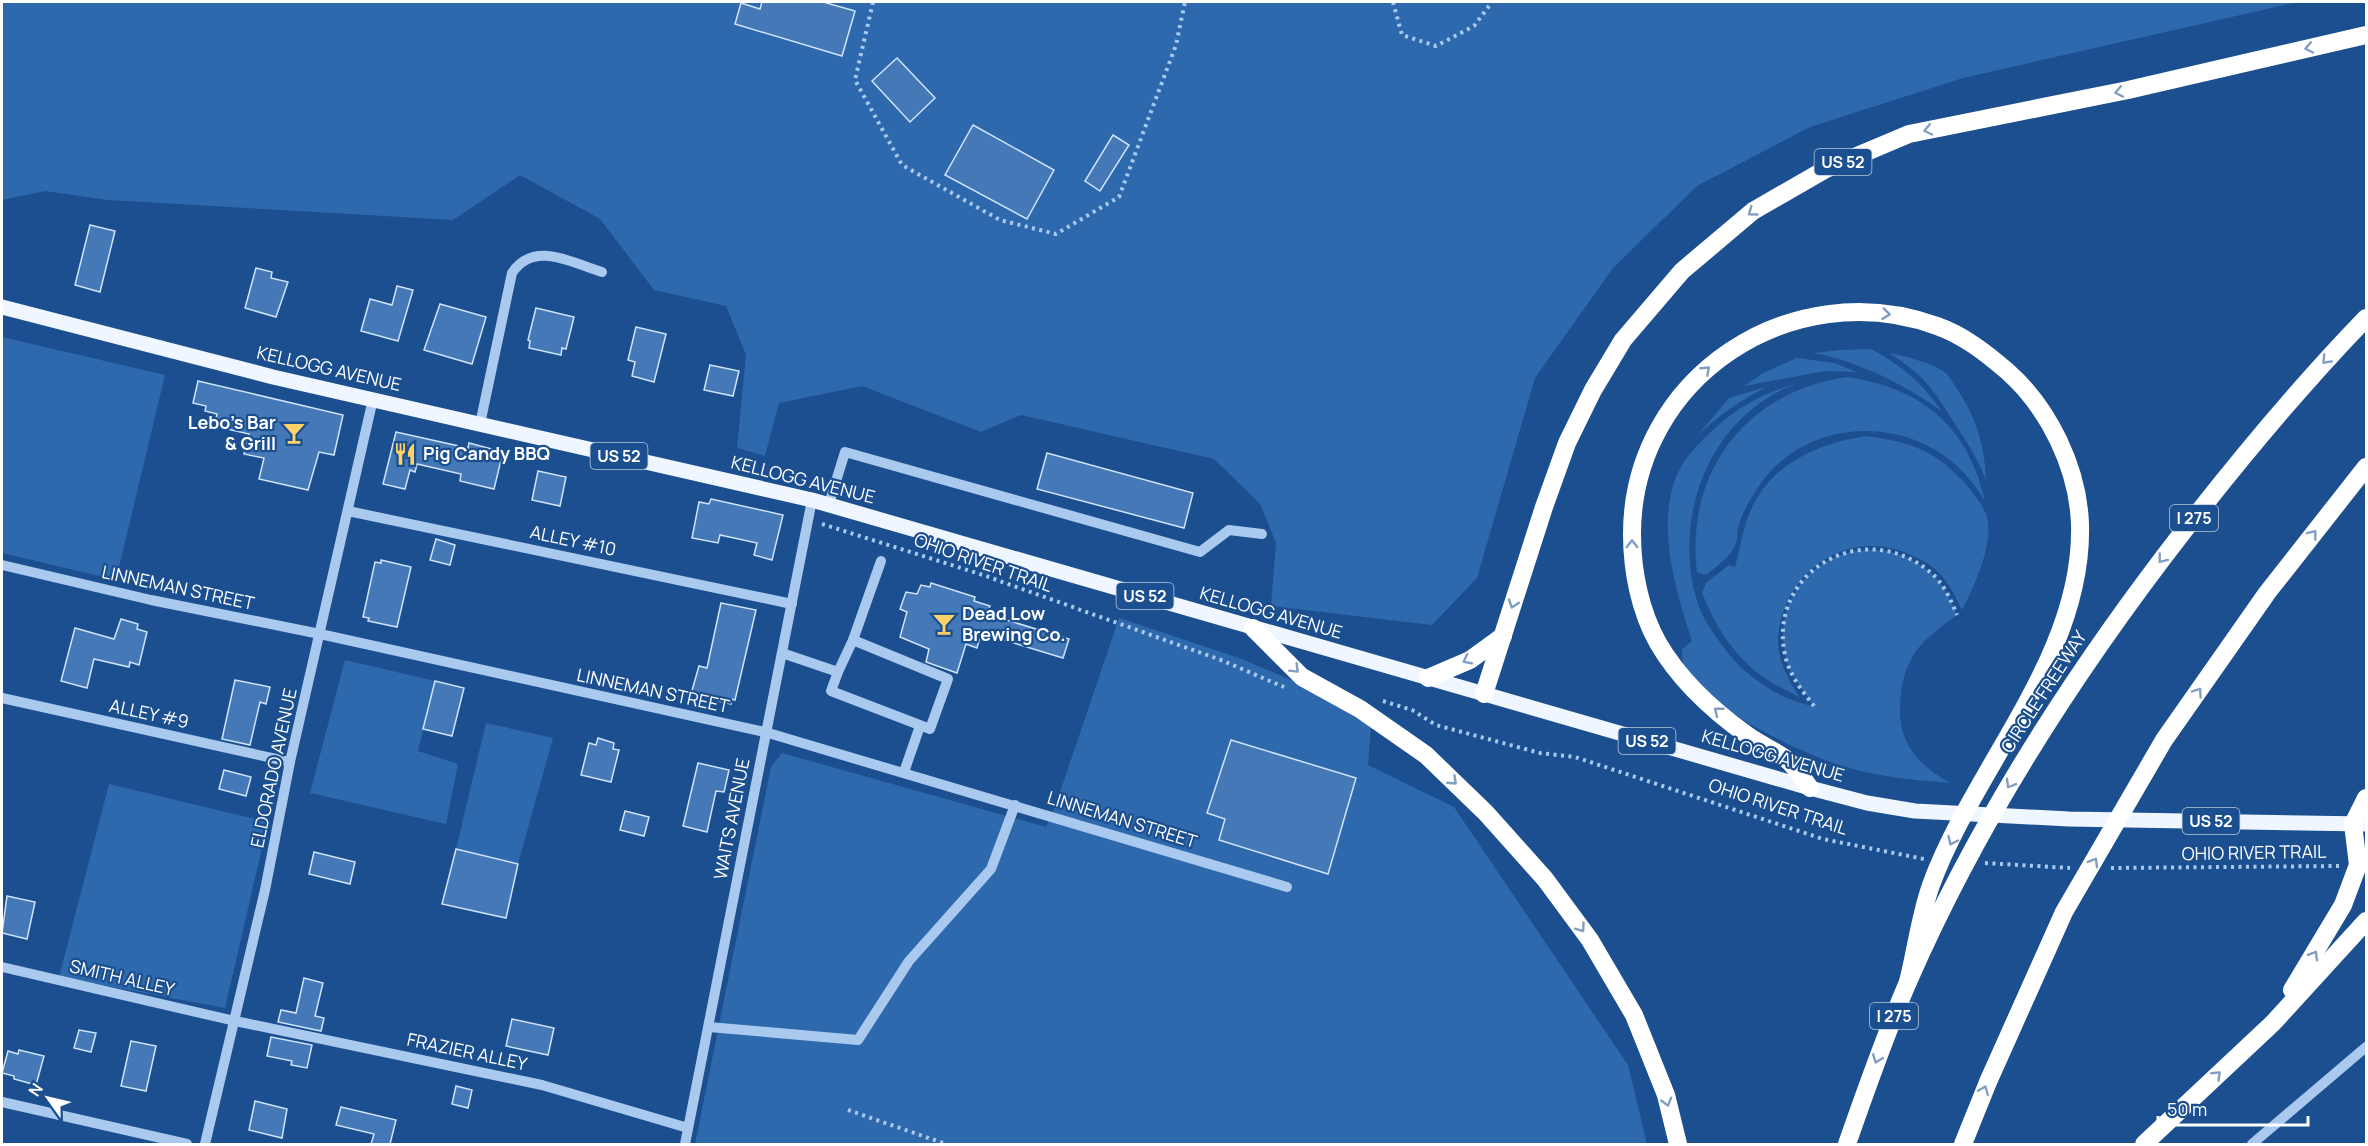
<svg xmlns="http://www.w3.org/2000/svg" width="2368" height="1146" viewBox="0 0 2368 1146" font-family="Manrope,sans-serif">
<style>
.green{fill:#2e69ad}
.building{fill:#4478b7;stroke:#cfe3fa;stroke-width:1.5}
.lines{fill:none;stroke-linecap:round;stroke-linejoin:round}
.path{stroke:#a9c9ee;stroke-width:4;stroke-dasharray:3 4.5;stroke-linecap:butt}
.minor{stroke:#a9c9ee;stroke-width:10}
.major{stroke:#f0f6ff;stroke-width:15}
.highway{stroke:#fff;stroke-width:18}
.oneway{stroke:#829ec1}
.labels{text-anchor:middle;stroke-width:4.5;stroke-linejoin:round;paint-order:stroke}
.shield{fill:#1b4f8f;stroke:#bbcadd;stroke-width:1.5}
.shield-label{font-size:16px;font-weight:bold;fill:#fff}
.street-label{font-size:18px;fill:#fff;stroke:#1b4f8f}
.poi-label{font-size:18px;font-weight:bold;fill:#fff;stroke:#1b4f8f;text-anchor:start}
</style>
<rect width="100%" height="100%" fill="#1b4f8f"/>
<!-- green -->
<g class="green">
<polygon points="2,2 2298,2 1963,78 1810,127 1697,186 1613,268 1535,378 1477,578 1432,625 1271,606 1276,543 1260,504 1214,459 1021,415 981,432 862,386 779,403 765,456 737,448 746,355 726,306 654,290 600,219 520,175 453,220 108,200 45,191 2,200"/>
<polygon points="2,337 165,375 116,580 2,553"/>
<path d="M 1871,349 C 1901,365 1922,383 1942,411 C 1903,384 1860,362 1814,353 L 1839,350 Z"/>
<path d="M 1889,353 C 1905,356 1933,363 1946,373 C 1950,377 1954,384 1957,389 C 1976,416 1985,447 1986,480 C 1978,460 1969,445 1957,427 C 1934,391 1927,377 1889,353 Z"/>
<polygon points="1797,358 1835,363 1857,372 1825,371 1744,386 1763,373"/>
<path d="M 1847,377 C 1922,388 1968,426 1985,501 C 1973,482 1960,466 1942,454 C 1884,415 1802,426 1761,483 C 1752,496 1742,512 1738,528 C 1737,533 1738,541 1735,546 C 1730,557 1716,567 1706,575 L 1697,572 C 1685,471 1747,391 1847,377 Z"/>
<path d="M 1798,383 C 1788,387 1778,391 1769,397 C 1701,439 1675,526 1697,601 C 1702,618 1714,634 1724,648 C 1745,676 1779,700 1813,706 C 1805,691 1790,677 1786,659 C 1765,573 1863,516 1930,572 C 1943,583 1951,600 1957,615 C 1942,626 1928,636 1916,651 C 1908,662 1902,680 1901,694 C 1895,738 1913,762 1950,783 C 1915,780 1880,777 1846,767 C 1805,756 1708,708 1686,672 C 1682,665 1682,657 1682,649 L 1692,641 C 1675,588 1652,515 1683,463 C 1690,452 1702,441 1711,432 C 1735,408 1765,392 1798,383 Z"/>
<path d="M 1769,386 C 1740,400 1719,415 1696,437 L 1729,398 Z"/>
<path d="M 1866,436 C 1910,442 1933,449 1964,482 C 1972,491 1983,505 1987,517 C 1994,544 1974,587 1962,610 C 1956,598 1950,585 1941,575 C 1933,566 1922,559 1911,555 C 1869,536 1826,548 1798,584 C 1785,601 1778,622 1778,644 C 1779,664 1790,682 1800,698 C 1791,692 1781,688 1771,682 C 1737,661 1717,630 1702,593 L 1706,583 L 1729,565 L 1735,567 C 1740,550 1742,532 1748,517 C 1767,465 1816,444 1866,436 Z"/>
<polygon points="1119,618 1239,658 1296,682 1371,726 1368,765 1454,807 1628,1065 1647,1144 695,1144 771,767 782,753 1046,827 1056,804"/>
<polygon points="345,660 435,681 418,751 458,764 446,824 310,793"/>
<polygon points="486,723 553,738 518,864 456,849"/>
<polygon points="109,784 268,822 225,1008 59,977"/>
</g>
<!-- building -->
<g class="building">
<polygon points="762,2 823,2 855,11 842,56 735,24 741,3 760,9"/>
<polygon points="897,58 935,98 910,122 872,81"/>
<polygon points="973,125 1054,170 1027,219 945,175"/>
<polygon points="1113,135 1129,145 1100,191 1085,181"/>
<polygon points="90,225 115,231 100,292 75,285"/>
<polygon points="256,268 272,272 271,278 288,282 276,317 245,308"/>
<polygon points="397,286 413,290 398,341 361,331 370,299 392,305"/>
<polygon points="440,304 486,317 472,364 424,350"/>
<polygon points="536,308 574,317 566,349 562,348 561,355 529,348 530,341 528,340"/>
<polygon points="636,327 666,334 654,382 632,376 635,362 628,360"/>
<polygon points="710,365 739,371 733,396 704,390"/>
<polygon points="198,381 343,415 334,455 319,452 308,490 259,479 264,458 244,454 249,434 214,426 217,414 205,411 206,406 193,403"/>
<polygon points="396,432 468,448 469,443 503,452 494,489 460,481 461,474 417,464 415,472 410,470 405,489 383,484"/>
<polygon points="1047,453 1193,493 1184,528 1037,489"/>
<polygon points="538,471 566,477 560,506 532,500"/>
<polygon points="711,499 783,515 772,560 754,555 757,543 720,535 718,543 692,538 699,502 709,504"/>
<polygon points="436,539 455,545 450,565 430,560"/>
<polygon points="381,560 411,567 397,627 368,621 369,618 363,617 375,562 381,563"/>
<polygon points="931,583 975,597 974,601 990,606 987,614 1069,639 1063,658 981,633 977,648 966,644 957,673 926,662 929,649 900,637 907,612 900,609 906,592 917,594 921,585 930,587"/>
<polygon points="721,603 756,610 735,700 732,699 731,704 691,694 699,666 707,668"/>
<polygon points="121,619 138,624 137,629 147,632 139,665 130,662 129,667 94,659 87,688 61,681 75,628 114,639"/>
<polygon points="235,680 270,687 266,704 260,702 250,745 222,739"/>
<polygon points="435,681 464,688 452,736 423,729"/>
<polygon points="598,738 614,743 613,749 619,750 611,782 581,775 589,743 596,745"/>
<polygon points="1231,740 1356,778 1328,874 1219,840 1225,819 1207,813"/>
<polygon points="698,763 729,770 724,792 716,791 707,832 683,826"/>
<polygon points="224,770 251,777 246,796 219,789"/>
<polygon points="625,811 649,817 644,836 620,830"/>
<polygon points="456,849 518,864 506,918 442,904"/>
<polygon points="314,852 355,862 350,884 309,874"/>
<polygon points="7,896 35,902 27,939 2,933"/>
<polygon points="304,978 323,983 315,1016 324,1018 321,1031 278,1022 281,1010 296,1013"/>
<polygon points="512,1019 554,1028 548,1055 506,1046"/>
<polygon points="79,1030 96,1033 91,1052 74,1048"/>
<polygon points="271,1037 312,1045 307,1068 291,1065 292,1061 267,1056"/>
<polygon points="131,1041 156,1046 146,1091 121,1086"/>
<polygon points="19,1050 44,1056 36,1085 14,1079 14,1076 2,1073 8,1051 18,1054"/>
<polygon points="456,1086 472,1090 468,1108 452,1104"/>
<polygon points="255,1101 287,1109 282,1138 249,1130"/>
<polygon points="341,1107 396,1120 390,1144 371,1144 374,1134 336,1125"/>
</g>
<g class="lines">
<!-- path -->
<g class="path">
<polyline points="873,2 855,80 902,165 1000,220 1056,234 1119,197 1176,45 1185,2"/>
<polyline points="1393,2 1402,35 1436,46 1474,26 1492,2"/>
<polyline points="822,524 983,575 1221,660 1284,687"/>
<polyline points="1383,701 1412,710 1436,725 1540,753 1575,757 1823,839 1924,859"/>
<path d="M 1814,706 C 1803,692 1791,677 1786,659 C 1764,574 1862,515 1930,572 C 1943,582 1951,600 1957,615"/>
<polyline points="1985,863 2070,868"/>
<polyline points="2111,868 2340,866"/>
<polyline points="848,1110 946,1144"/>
</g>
<!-- minor -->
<g class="minor">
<path d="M 480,424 L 512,273 C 534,240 572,263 602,272"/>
<polyline points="829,504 845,452 1200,552 1229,530 1262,534"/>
<polyline points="348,511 792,604"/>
<polyline points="2,565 151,600 320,634 765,732 1287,887"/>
<polyline points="782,653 838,672 831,691 930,729 948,679 853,640 881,561"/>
<polyline points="838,672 853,640"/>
<polyline points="2,698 290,762"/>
<polyline points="904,772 920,726"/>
<polyline points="2,967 235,1021 542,1085 688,1128"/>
<polyline points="709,1027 858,1040 909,961 991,869 1015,805"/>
<polyline points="2,1102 187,1144"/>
<polyline points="205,1144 265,890 290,762 373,399"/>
<polyline points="685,1144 812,500"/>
<polyline points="2252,1144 2366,1047"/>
</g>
<!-- major -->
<polyline class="major" points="2,307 273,377 812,500 1810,788 1867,803 1915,811 2069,819 2366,824"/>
<!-- highway -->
<g class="highway">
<polyline points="1253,628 1302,677 1360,709 1426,755 1486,813 1545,879 1590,940 1634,1015 1666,1095 1678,1144"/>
<polyline points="1428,678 1470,660 1503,636"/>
<polyline points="1484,694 1544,507 1567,443 1593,390 1623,340 1682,271 1753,211 1826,169 1909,134 2128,90 2366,35"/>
<path d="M 1810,788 C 1803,779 1795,766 1786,759 C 1774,750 1759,744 1747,735 C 1712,710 1680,681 1658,643 C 1640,611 1632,571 1632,534 C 1632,377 1792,273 1937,326 C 1963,335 1986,353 2007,371 C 2049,408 2078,468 2080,524 C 2084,656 1974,767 1931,885 C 1920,916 1916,950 1908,982"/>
<polyline points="2292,990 2343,905 2358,865 2353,824 2366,798"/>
<path d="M 1847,1144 C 1866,1090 1885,1035 1908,982 C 1979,819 2077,668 2186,528 C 2243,455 2302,384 2366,318"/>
<polyline points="1963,1144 1988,1082 2064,912 2164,740 2267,593 2366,467"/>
<polyline points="2144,1144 2273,1023 2366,921"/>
</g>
</g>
<!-- one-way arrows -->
<defs><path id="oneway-chevron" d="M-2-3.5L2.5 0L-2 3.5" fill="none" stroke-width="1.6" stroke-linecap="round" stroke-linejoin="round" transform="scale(1.5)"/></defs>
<g class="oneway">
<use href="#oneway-chevron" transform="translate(2309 48) rotate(168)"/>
<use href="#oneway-chevron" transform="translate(2119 92) rotate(169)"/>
<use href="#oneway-chevron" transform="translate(1928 130) rotate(168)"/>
<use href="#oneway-chevron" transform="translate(1752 212) rotate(144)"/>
<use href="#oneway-chevron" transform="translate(1886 314) rotate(7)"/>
<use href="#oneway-chevron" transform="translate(2326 360) rotate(133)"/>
<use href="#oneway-chevron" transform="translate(1706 370) rotate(-43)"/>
<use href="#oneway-chevron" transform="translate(2313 534) rotate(-52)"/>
<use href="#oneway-chevron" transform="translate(1632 544) rotate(-90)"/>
<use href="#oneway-chevron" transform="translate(2162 559) rotate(128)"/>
<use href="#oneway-chevron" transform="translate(1513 604) rotate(108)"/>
<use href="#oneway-chevron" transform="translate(1467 660) rotate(153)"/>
<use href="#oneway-chevron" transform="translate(1295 669) rotate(45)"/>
<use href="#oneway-chevron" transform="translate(2198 692) rotate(-55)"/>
<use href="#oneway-chevron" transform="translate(1718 711) rotate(-141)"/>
<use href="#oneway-chevron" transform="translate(1453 781) rotate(43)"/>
<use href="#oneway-chevron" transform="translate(2010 784) rotate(120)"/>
<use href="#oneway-chevron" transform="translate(1952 841) rotate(115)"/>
<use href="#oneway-chevron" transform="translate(2094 862) rotate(-60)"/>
<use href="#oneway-chevron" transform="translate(1581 928) rotate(54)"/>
<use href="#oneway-chevron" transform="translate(2314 955) rotate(-59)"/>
<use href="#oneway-chevron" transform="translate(1877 1059) rotate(111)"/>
<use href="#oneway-chevron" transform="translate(2217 1075) rotate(-44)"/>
<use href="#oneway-chevron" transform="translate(1984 1090) rotate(-68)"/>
<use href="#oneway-chevron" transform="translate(1667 1102) rotate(74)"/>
</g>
<!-- icons -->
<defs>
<g id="bar-bare" transform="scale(1.8)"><path d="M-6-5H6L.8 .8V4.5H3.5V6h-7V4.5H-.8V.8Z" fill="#ffd166" stroke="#1b4f8f" stroke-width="2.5" paint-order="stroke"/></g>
<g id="restaurant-bare" transform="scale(1.8)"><path d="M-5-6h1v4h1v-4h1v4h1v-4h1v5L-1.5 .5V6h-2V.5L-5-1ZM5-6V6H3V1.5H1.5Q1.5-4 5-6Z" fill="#ffd166" stroke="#1b4f8f" stroke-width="2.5" paint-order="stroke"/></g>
</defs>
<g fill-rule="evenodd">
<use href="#bar-bare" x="294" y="433"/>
<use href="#restaurant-bare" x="405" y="454"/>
<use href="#bar-bare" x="944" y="624"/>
</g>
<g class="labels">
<!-- shield labels -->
<g class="shield">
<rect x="1814.5" y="149" width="57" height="26" rx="4.5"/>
<rect x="590.5" y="443" width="57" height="26" rx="4.5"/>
<rect x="2170" y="505" width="48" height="26" rx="4.5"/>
<rect x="1116.5" y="583" width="57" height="26" rx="4.5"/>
<rect x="1618.5" y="728" width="57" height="26" rx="4.5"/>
<rect x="2182.5" y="808" width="57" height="26" rx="4.5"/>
<rect x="1870" y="1003" width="48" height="26" rx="4.5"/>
</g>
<g class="shield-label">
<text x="1843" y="168">US 52</text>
<text x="619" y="462">US 52</text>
<text x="2194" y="524">I 275</text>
<text x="1145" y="602">US 52</text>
<text x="1647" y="747">US 52</text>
<text x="2211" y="827">US 52</text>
<text x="1894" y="1022">I 275</text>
</g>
<!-- street labels -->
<g class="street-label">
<text transform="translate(329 369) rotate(13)" y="6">KELLOGG AVENUE</text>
<text transform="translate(803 480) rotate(14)" y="6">KELLOGG AVENUE</text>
<text transform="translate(573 541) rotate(12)" y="6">ALLEY #10</text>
<text transform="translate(983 563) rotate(19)" y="6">OHIO RIVER TRAIL</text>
<text transform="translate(178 588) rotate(12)" y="6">LINNEMAN STREET</text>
<text transform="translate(1271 613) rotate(16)" y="6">KELLOGG AVENUE</text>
<text transform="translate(653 691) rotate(12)" y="6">LINNEMAN STREET</text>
<text transform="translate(2044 692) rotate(-57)" y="6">CIRCLE FREEWAY</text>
<text transform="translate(149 714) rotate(12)" y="6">ALLEY #9</text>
<text transform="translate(1773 756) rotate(16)" y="6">KELLOGG AVENUE</text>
<text transform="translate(274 768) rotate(-78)" y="6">ELDORADO AVENUE</text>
<text transform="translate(1778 807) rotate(18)" y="6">OHIO RIVER TRAIL</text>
<text transform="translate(732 819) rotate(-79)" y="6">WAITS AVENUE</text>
<text transform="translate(1122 820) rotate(17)" y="6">LINNEMAN STREET</text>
<text transform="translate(2254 853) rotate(-1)" y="6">OHIO RIVER TRAIL</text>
<text transform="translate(122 978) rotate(13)" y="6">SMITH ALLEY</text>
<text transform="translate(467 1052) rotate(12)" y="6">FRAZIER ALLEY</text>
</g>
<!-- poi labels -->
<g class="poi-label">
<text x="276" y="429" text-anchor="end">Lebo's Bar<tspan x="276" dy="21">&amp; Grill</tspan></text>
<text x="423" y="460">Pig Candy BBQ</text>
<text x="962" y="620">Dead Low<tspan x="962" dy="21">Brewing Co.</tspan></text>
</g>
</g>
<!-- border -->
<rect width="2368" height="1146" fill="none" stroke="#ffffff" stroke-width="6"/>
<!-- north arrow -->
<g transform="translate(48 1098) rotate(304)" stroke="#1b4f8f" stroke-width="4.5" paint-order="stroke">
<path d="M0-4.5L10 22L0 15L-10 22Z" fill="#ffffff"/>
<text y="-9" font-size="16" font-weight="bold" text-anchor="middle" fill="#ffffff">N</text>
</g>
<!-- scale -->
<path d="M2158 1116v9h150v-9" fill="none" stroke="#ffffff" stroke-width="3"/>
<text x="2167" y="1116" font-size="18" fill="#ffffff" stroke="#1b4f8f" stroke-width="4.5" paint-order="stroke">50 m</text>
</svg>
